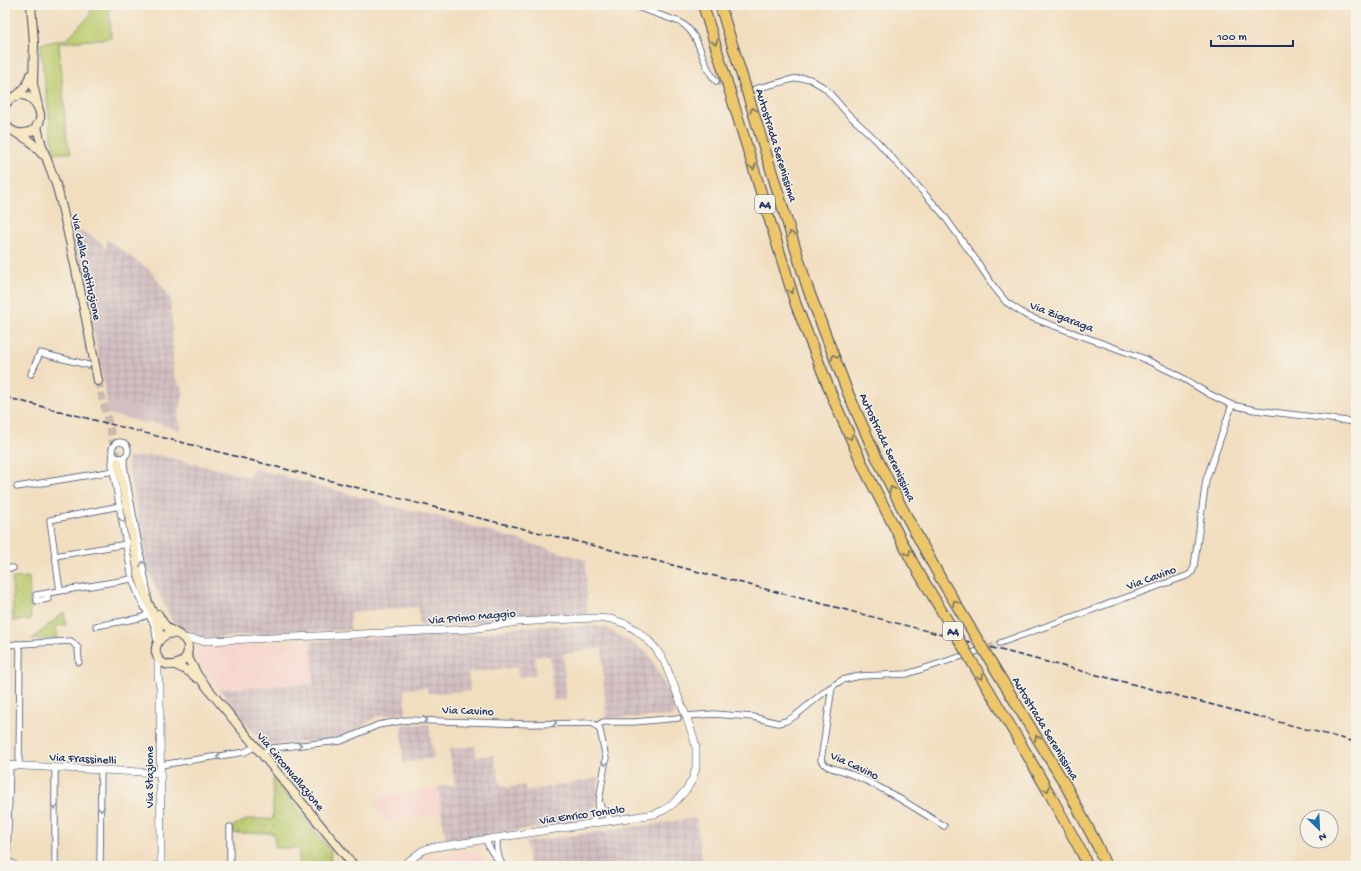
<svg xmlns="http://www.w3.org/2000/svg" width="1361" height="871" viewBox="0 0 1361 871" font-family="'Gochi Hand',sans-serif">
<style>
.built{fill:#f7d1c9}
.industrial{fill:url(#industrial-grid)}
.railway{fill:#d2bfc1}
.green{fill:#bac96b;stroke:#6a7c64}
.park{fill:url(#park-dots);stroke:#6a7c64}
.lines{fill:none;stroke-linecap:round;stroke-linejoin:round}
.minor-tunnel{stroke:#c6bbac;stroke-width:5.5;stroke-dasharray:5.5 3;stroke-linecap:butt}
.secondary-tunnel{stroke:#c6bbac;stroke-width:8;stroke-dasharray:8 4;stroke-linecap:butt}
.minor-casing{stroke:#3b496d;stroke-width:7}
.tertiary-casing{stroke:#3b496d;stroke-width:8}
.secondary-casing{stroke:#3b496d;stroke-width:10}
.motorway-casing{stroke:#3b496d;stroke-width:12}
.minor{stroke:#fff;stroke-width:5.5}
.tertiary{stroke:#fff;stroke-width:7}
.secondary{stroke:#f7e8c3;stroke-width:8}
.motorway{stroke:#ecc669;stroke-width:10}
.rail{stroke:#1b2f5e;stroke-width:1.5;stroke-dasharray:6 3;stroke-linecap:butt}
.motorway-bridge-casing{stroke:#3b496d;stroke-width:12;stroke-linecap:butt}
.motorway-bridge{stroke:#ecc669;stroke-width:10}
.oneway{stroke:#797363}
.oneway2{stroke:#8d97ae}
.labels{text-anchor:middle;stroke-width:3;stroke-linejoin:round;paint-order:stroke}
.shield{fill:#f7f3e8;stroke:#5d6a87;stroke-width:1}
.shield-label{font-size:11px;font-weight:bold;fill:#1b2f5e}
.street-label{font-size:12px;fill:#1b2f5e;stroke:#f7f3e8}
</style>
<defs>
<pattern id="industrial-grid" width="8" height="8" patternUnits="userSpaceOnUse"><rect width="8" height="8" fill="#d2bfc1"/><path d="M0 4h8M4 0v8" fill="none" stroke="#b4a4a8"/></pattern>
<pattern id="park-dots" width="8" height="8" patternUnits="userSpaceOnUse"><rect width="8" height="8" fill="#bac96b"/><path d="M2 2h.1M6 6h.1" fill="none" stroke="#9fad5f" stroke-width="1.8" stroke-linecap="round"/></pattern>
</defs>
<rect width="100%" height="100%" fill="#f7f3e8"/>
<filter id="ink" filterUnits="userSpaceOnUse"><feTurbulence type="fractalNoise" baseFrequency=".025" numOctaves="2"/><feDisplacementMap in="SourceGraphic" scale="8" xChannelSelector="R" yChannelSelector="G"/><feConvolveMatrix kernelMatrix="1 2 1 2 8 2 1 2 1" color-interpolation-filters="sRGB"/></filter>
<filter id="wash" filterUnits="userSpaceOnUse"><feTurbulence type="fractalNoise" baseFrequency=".012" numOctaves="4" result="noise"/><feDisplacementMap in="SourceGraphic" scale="16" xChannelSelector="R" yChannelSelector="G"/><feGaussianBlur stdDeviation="0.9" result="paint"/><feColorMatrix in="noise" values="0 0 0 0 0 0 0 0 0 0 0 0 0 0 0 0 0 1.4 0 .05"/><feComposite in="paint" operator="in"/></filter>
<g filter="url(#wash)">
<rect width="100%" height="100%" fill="#f1debf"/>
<!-- built -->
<g class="built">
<polygon points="311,641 313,684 219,689 197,660 197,653 202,647"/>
<polygon points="438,788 442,814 386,822 375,807 375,797"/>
<polygon points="476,850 488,864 486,866 428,866 421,858"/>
</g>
<!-- industrial -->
<g class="industrial">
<polygon points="70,224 96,239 107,249 106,239 151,271 165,290 170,298 172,325 173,374 184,392 178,415 181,430 109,411 89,308"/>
<polygon points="152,455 159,455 249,477 253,468 360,497 378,500 382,504 441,517 586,560 587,614 534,616 483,623 420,626 418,607 350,612 350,630 193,638 175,627 148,571 134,493 127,463 127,458"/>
<polygon points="558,625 559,627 592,626 607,628 648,653 668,690 676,714 671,716 606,718 602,648 563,654 566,699 553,700 550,656 535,656 536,675 518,677 517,667 468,673 470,691 428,693 427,687 404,690 406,713 377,716 353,733 340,737 315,741 269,745 250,729 219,689 313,684 311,641 480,634 513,628"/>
<polygon points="429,724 434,758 403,763 402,725"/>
<polygon points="475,746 476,757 494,755 500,784 507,788 524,785 526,791 599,778 594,813 584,821 446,841 438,787 455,785 449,749"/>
<polygon points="696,818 703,866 529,866 526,842"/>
</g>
<!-- railway -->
<polygon class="railway" points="106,400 123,402 148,408 153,413 150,424 108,414"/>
<!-- green -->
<path class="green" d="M 88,5 L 109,5 L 111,38 L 59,43 L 67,140 L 71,153 L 54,153 L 40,44 L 67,39 C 74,30 83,23 91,14 Z"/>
<!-- park -->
<g class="park">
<polygon points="29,577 31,620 13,621 12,578"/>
<polygon points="64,612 66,625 56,626 58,638 31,640"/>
<polygon points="273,778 331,851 330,866 299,866 299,848 275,848 274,833 233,833 233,826 249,819 273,819"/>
</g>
</g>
<g filter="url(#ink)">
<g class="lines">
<!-- minor-tunnel -->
<g class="minor-tunnel">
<path d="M 716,81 C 729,89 734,90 749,91"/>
<polyline points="981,650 1000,643"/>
</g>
<!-- secondary-tunnel -->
<polyline class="secondary-tunnel" points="98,381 118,462"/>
<!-- minor casing -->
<g class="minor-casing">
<g id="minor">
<path d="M 631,5 L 680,22 C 702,35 700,63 716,81"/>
<polyline points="755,89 793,79 804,78 810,79 825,88 848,114 875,139 942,213 976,260 994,287 1006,302 1027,316 1140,357 1174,373 1209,394 1232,405 1255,410 1356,422"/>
<polyline points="31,374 40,353 88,365"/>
<circle cx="120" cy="450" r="8"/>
<polyline points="113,454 112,464 132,579 140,599 154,625 157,642"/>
<polyline points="124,457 124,466 148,594"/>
<polyline points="17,487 114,471"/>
<polyline points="55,556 127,544"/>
<polyline points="5,568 13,568"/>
<polyline points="60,591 50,520 120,506"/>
<polyline points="47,593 48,599 37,601 36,595 132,579"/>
<polyline points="96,626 140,618 149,614"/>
<polyline points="1000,643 1189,575 1192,572 1194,567 1206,480 1232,405"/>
<polyline points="17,644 19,646 20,650 19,765"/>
<polyline points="5,645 71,641 78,648 79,662"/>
<path d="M 832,687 L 821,760 C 825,769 840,769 848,773 C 882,786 913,807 944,826"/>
<polyline points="686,716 714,714 753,717 778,723 786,721 795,716 828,689 842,680 860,676 907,674 978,651"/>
<polyline points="597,726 603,722 634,722 678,718"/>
<polyline points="261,753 272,748 341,741 378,725 407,720 531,724 592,723 597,726"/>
<polyline points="160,765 245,752 256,746"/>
<polyline points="600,804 603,812 613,821"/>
<polyline points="591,824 597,814 606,758 600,730 597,726"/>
<polyline points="497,838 497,849 500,861"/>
<path d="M 486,839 C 489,851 496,857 504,866"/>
<polyline points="9,864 7,860 10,765"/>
<polyline points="8,866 12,863 16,866"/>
<polyline points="55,866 55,768"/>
<polyline points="100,866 101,770"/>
<polyline points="153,866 161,865"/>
<polyline points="230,866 230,827"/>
</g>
</g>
<!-- tertiary casing -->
<g class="tertiary-casing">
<g id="tertiary">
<polyline points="182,637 189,639 206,641 471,629 518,622 593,618 611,619 626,624 636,630 648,640 656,649 664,661 686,716 694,739 696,748 696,768 692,780 687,789 673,804 664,810 655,814 429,848 422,851 402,866"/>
<polyline points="158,658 158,677 160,687 160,708 161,866"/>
<polyline points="5,765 160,773"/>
</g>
</g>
<!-- secondary casing -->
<g class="secondary-casing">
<g id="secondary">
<polyline points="31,5 34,43 33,84 38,106"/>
<polyline points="17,96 26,86 30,75"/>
<path d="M 5,105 C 28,73 60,128 24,133 C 16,134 10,131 5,124"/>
<path d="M 37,125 C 40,148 52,169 58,191 C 74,254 86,318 98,381"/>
<polyline points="16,133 30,141 42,154"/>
<polyline points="118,462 128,513 139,576 148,602 156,620 160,634 160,639"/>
<path d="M 158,614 C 161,620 164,625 169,629 C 173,632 178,633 182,637 C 192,644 189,660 177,664 C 173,666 167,665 163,663 C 147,652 160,630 177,634"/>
<polyline points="187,656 198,676 210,691 354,866"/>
<polyline points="175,665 188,671 197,678"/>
</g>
</g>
<!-- motorway casing -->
<g class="motorway-casing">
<g id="motorway">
<polyline points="703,5 796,305 834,401"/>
<polyline points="720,5 808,289 848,393"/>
<polyline points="1097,845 1106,866"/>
<polyline points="1083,855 1087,866"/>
</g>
</g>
<!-- minor -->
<use href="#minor" class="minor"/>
<!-- tertiary -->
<use href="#tertiary" class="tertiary"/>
<!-- secondary -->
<use href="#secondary" class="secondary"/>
<!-- motorway -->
<use href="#motorway" class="motorway"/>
<!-- rail -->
<polyline class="rail" points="5,397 421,504 649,559 1356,742"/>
<!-- motorway-bridge casing -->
<g class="motorway-bridge-casing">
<g id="motorway-bridge">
<polyline points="848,393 876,456 901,506 942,581 1066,786 1097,845"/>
<polyline points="834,401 865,470 913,563 1021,744 1052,798 1083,855"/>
</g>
</g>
<!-- motorway-bridge -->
<use href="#motorway-bridge" class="motorway-bridge"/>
</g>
<!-- one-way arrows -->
<defs><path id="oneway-chevron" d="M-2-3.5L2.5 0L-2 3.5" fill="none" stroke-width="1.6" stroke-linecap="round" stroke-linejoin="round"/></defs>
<g class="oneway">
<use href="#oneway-chevron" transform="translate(715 42) rotate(72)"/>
<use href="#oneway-chevron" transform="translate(753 110) rotate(-107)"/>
<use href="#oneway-chevron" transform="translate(753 167) rotate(73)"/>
<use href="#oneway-chevron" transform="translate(791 234) rotate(-107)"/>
<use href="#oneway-chevron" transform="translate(791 291) rotate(73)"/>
<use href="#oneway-chevron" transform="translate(834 357) rotate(-112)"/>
<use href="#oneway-chevron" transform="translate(850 437) rotate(66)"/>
<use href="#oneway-chevron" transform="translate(892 489) rotate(-117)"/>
<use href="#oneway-chevron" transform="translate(908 553) rotate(62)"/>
<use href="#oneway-chevron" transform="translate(955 603) rotate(-121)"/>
<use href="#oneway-chevron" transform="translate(981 677) rotate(59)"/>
<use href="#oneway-chevron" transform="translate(1037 738) rotate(-121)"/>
<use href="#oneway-chevron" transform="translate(1047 789) rotate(60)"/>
</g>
<g class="oneway2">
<use href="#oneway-chevron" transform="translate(123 520) rotate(80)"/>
<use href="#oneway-chevron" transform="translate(143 564) rotate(-99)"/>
<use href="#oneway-chevron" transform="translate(425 720)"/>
<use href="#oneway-chevron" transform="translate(554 723)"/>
<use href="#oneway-chevron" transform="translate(299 745) rotate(-6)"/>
<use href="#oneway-chevron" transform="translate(219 757) rotate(171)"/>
<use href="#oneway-chevron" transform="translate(605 763) rotate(96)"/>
<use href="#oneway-chevron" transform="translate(55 807) rotate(90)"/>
<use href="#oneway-chevron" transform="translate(101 809) rotate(91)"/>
</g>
</g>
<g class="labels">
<!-- shield labels -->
<g class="shield">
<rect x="755" y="195" width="20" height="18" rx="3"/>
<rect x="943" y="622" width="20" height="18" rx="3"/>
</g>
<g class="shield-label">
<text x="765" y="208">A4</text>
<text x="953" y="635">A4</text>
</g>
<!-- street labels -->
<g class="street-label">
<text transform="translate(777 145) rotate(73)" y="4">Autostrada Serenissima</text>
<text transform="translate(87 267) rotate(78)" y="4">Via della Costituzione</text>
<text transform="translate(1062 316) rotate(21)" y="4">Via Zigaraga</text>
<text transform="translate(888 447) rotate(65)" y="4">Autostrada Serenissima</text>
<text transform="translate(1151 577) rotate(-20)" y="4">Via Cavino</text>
<text transform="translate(472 616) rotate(-5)" y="4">Via Primo Maggio</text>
<text transform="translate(468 710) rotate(2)" y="4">Via Cavino</text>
<text transform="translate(1046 728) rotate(59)" y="4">Autostrada Serenissima</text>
<text transform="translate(83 758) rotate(3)" y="4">Via Frassinelli</text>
<text transform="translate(855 765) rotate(25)" y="4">Via Cavino</text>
<text transform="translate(291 771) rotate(50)" y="4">Via Circonvallazione</text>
<text transform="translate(149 777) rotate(-90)" y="4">Via Stazione</text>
<text transform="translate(582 814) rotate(-8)" y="4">Via Enrico Toniolo</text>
</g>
</g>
<!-- margin -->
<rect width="1361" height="871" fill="none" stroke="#f7f3e8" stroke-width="20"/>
<!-- north arrow -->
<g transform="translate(1319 829) rotate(156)"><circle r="19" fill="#f7f3e8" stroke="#9fa5b1"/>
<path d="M0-3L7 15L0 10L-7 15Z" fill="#1f6fb2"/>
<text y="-6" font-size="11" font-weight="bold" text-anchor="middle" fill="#1b2f5e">N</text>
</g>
<!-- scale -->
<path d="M1211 40v6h82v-6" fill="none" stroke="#1b2f5e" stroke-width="2"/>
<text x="1217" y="40" font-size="12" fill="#1b2f5e" stroke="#f7f3e8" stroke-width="3" paint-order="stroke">100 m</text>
</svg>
